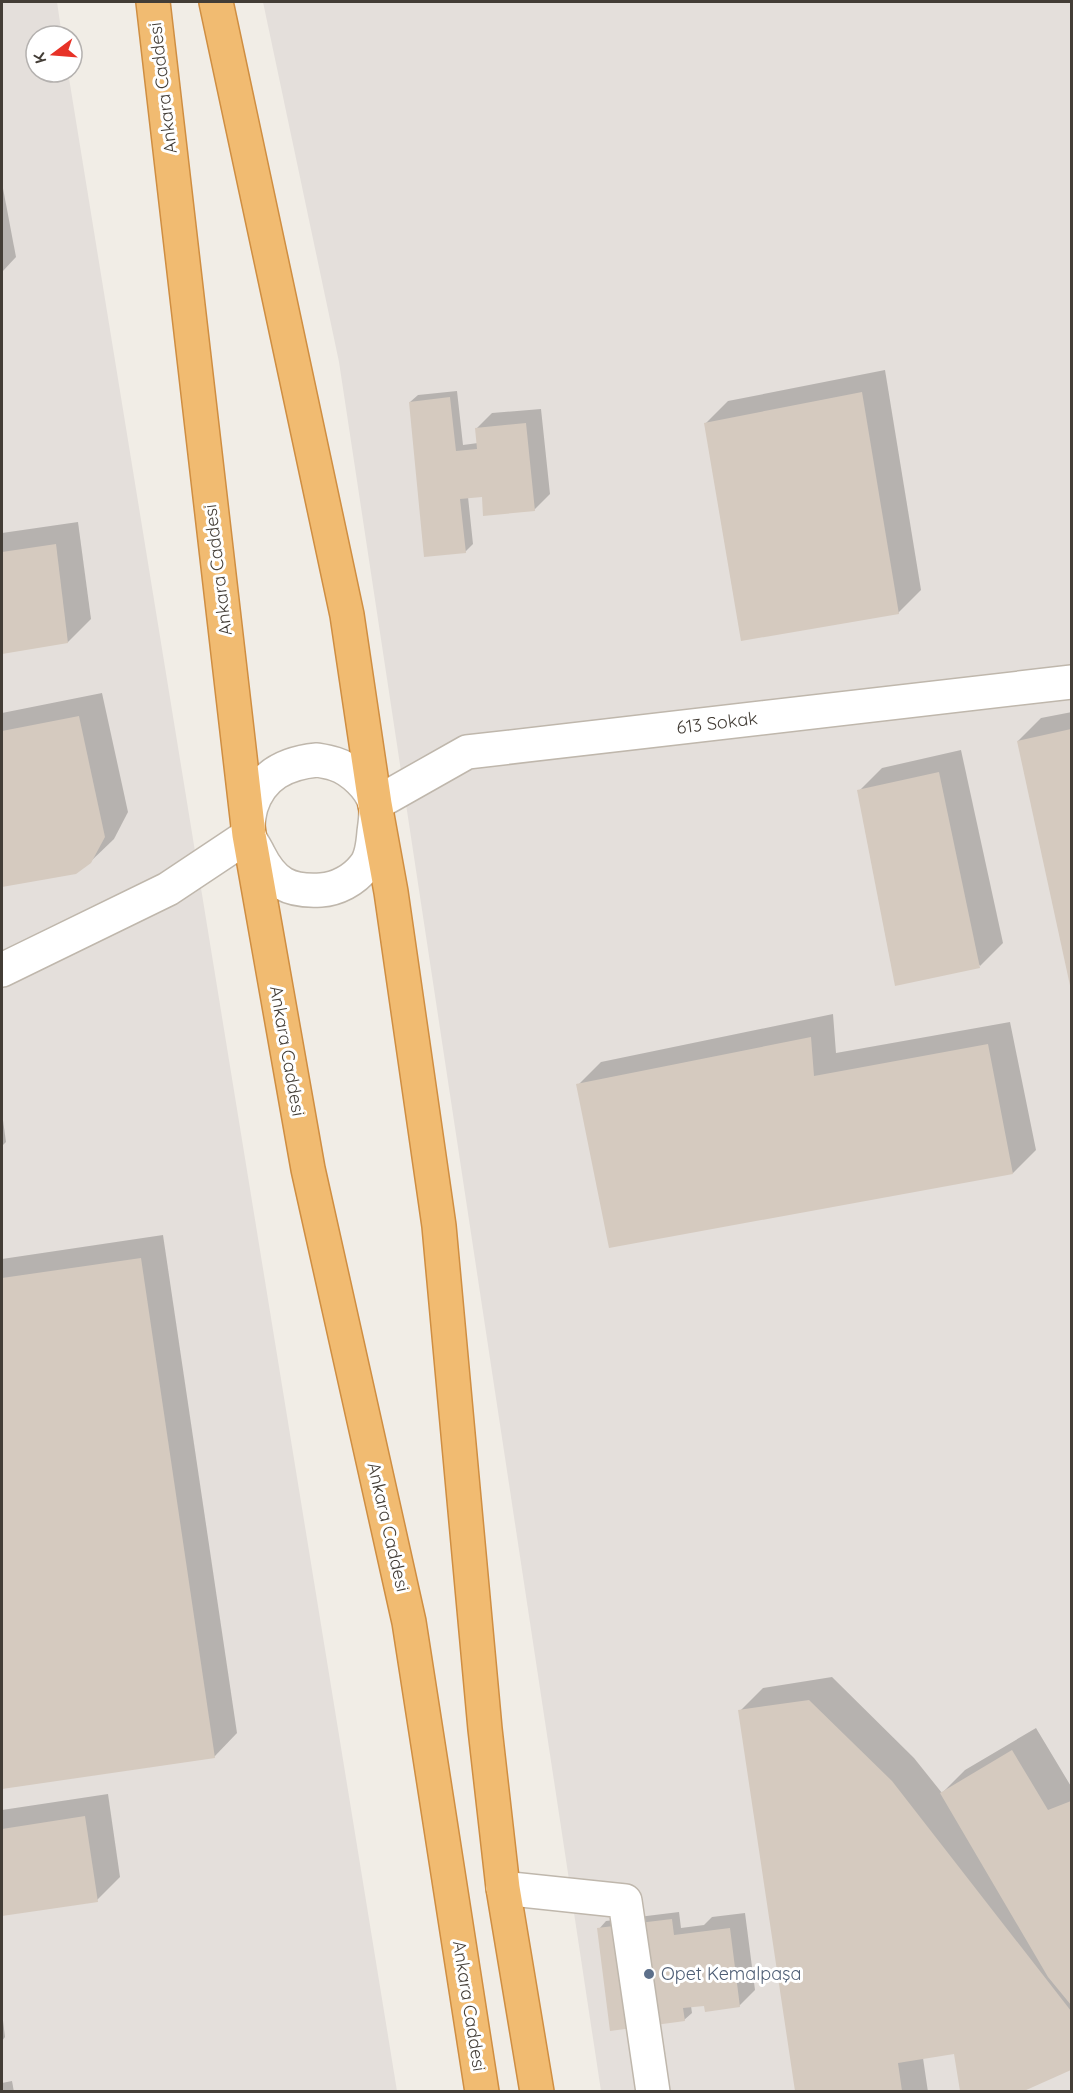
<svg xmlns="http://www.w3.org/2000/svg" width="1073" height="2093" viewBox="0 0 1073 2093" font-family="Quicksand,sans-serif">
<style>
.industrial{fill:#e4dfdb}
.shadow{fill:#0003}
.building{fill:#d5cabf}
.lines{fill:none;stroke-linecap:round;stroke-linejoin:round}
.minor-casing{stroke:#bfb7ac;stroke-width:36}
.highway-casing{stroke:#cf8e42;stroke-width:36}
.minor{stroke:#fff;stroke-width:33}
.highway{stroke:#f1bb71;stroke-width:33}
.service-dot{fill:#5c6f8a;stroke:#fff;stroke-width:2}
.labels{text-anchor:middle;stroke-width:6;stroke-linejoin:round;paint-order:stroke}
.street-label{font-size:18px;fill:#433d36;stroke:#fff}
.service-label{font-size:18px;fill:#4e5e75;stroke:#fff;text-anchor:start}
</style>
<rect width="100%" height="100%" fill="#f1ede6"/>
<!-- industrial -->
<g class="industrial">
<polygon points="2,2 57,2 62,36 36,36 36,72 68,72 397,2091 2,2092"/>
<polygon points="263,2 1071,2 1071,2091 601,2091 339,362"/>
</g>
<!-- shadow -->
<g class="shadow">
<polygon points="2,183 16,257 2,272"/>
<polygon points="885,370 921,590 898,613 705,424 728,401"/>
<polygon points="457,391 463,445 478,443 476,429 492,413 541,409 550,494 534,510 483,496 468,497 473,544 465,552 410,402 418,395"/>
<polygon points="78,522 91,619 68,642 2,653 2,533"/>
<polygon points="102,693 128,812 114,839 90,862 76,872 2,886 2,713"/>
<polygon points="1072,712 1072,987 1018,741 1041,718"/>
<polygon points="961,750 1003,943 980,966 859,791 882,768"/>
<polygon points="833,1014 836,1053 1010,1022 1036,1150 1013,1173 578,1085 601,1062"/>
<polygon points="2,1113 6,1142 2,1146"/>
<polygon points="163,1235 237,1733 214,1757 2,1788 2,1259"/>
<polygon points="832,1677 914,1758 942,1793 965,1770 1036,1728 1072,1788 1072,2068 1020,2092 961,2092 955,2053 923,2058 928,2092 797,2092 740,1711 763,1688"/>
<polygon points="108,1794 120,1877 97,1900 2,1914 2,1810"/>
<polygon points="679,1912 681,1928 704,1925 712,1917 745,1913 755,1990 739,2006 705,2002 691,2006 692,2013 684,2020 599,1929 606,1921"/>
<polygon points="2,2012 5,2037 2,2041"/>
<polygon points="12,2081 14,2092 2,2092 2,2083"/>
</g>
<!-- building -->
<g class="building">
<polygon points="862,392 899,614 741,641 704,423"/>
<polygon points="450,397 456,451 477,449 475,428 526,423 535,511 483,516 482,497 460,499 466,553 424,557 409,402"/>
<polygon points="56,544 68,643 2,654 2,552"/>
<polygon points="79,716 105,837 91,863 76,874 2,887 2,731"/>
<polygon points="1071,729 1071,990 1017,741"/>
<polygon points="939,772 980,968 895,986 857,790"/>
<polygon points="811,1037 814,1076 988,1044 1013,1174 609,1248 576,1084"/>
<polygon points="141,1258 215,1758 2,1789 2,1278"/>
<polygon points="809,1700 892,1781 1071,2011 1071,2070 1024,2091 960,2091 954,2054 898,2063 902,2091 795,2091 738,1710"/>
<polygon points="1012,1750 1048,1810 1071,1801 1071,2005 1048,1977 940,1793"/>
<polygon points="85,1816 98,1902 2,1916 2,1829"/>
<polygon points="672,1919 674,1935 730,1928 740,2007 705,2012 704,2006 683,2008 685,2021 610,2031 597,1928"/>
</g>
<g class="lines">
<!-- minor casing -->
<g class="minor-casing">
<g id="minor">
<path d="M 317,760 C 323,761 329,762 335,764 C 351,769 372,788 375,805 C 377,813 375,824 374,832 C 373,844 372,858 364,867 C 354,880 337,889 321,890 C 289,892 273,883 259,855 C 256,848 250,841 249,834 C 247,825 249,815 251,807 C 261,775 286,763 317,760 Z"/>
<polyline points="375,804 467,752 1072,682"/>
<polyline points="2,970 168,889 249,835"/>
<polyline points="503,1888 625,1901 653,2092"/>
</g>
</g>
<!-- highway casing -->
<g class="highway-casing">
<g id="highway">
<polyline points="153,2 249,835 308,1169 409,1622 482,2092"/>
<polyline points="216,2 347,615 375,804 391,892 439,1226 485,1729 503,1888 537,2092"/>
</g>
</g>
<!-- minor -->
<use href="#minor" class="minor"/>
<!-- highway -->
<use href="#highway" class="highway"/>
</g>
<!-- markers -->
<circle class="service-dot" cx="649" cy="1974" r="6"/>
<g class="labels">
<!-- street labels -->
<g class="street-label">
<text transform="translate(163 88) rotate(-97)" y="6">Ankara Caddesi</text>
<text transform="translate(218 570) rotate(-97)" y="6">Ankara Caddesi</text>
<text transform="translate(717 723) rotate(-7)" y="6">613 Sokak</text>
<text transform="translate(287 1051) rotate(80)" y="6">Ankara Caddesi</text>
<text transform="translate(388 1527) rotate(77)" y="6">Ankara Caddesi</text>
<text transform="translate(469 2006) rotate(81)" y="6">Ankara Caddesi</text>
</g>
<!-- service labels -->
<g class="service-label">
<text x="661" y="1980">Opet Kemalpaşa</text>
</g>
</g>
<!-- border -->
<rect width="1073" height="2093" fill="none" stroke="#433d36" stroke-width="6"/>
<!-- north arrow -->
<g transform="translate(54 54) rotate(254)"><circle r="28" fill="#ffffff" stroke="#b4b1af" stroke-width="1.5"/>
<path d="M0-4.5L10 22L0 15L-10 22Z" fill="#e73227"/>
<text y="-9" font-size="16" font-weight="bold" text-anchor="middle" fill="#433d36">K</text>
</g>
</svg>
